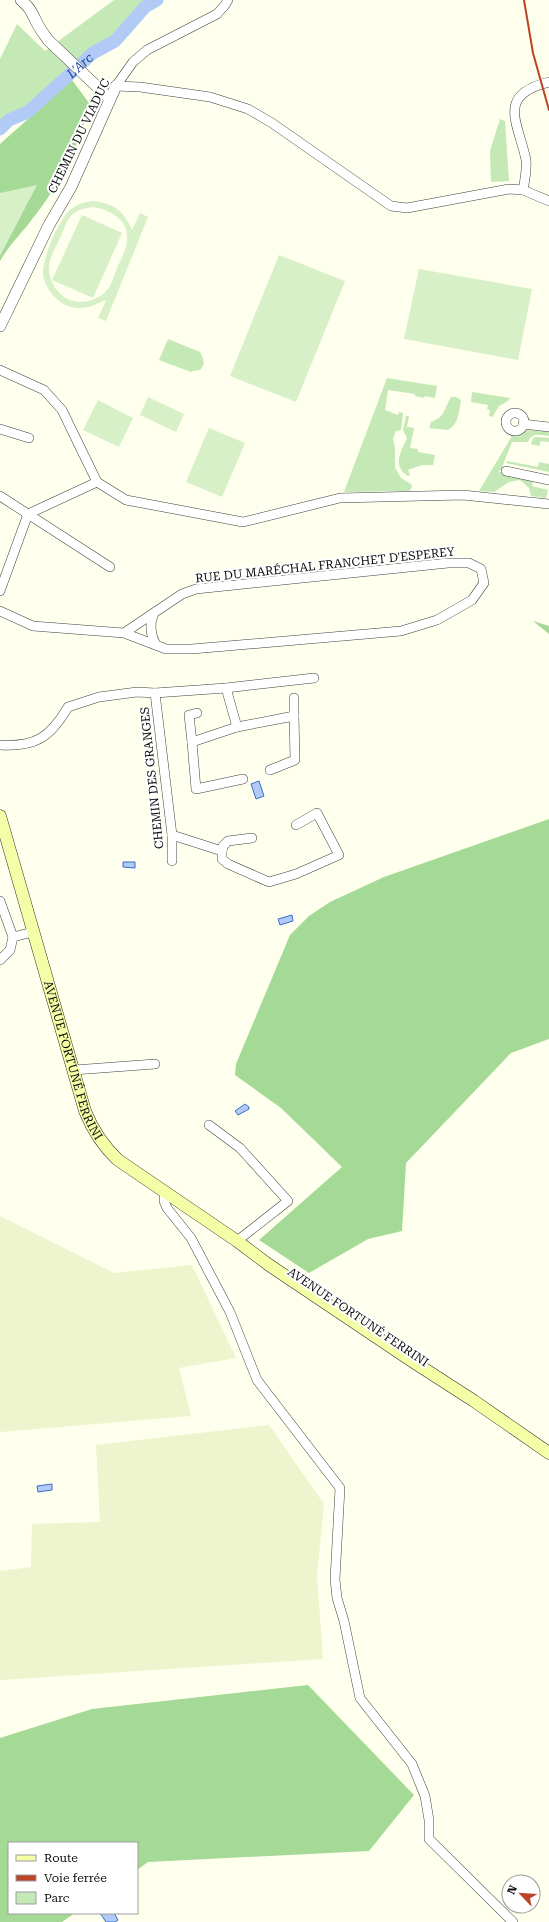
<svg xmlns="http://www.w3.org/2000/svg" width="549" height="1922" viewBox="0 0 549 1922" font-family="'Roboto Serif',serif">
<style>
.farmland{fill:#eef4cd}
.green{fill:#c4e8b6}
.forest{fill:#a4d996}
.pitch{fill:#d8f0c8;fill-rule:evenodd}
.water{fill:#b1cbf6;stroke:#396dcc}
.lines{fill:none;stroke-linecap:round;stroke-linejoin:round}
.river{stroke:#b1cbf6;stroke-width:13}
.minor-casing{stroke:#3f3f3f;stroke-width:10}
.tertiary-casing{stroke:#3f3f3f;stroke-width:12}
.secondary-casing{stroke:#2e2e2e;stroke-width:13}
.minor{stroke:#fff;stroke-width:9}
.tertiary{stroke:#fff;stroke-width:11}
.secondary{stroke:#f3fea7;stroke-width:12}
.rail{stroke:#bb4326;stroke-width:2}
.labels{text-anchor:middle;stroke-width:4;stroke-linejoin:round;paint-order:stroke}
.street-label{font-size:12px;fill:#0c0c0c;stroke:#fff}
.water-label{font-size:13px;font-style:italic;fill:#17429d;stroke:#fff}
</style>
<rect width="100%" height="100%" fill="#feffec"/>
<!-- farmland -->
<g class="farmland">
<polygon points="0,1216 114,1273 192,1265 236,1358 179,1368 191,1416 0,1432"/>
<polygon points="269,1425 324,1504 317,1576 323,1659 0,1680 0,1571 31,1567 32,1524 100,1522 96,1445"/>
</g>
<!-- green -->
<g class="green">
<polygon points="114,0 157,0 145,7 115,41 93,53 28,112 9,120 0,130 0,59 17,24 45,51"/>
<polygon points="500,119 505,121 509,181 491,182 490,151"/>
<path d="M 168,339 L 200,352 C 204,360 206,364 200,370 L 193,371 L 191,372 L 159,360 Z"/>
<polygon points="387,378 437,386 435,398 425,396 424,398 415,396 415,394 388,390 385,410 398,415 399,412 403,413 401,430 396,431 393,438 395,448 395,468 401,478 411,484 412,487 409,491 344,492"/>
<polygon points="472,392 510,398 508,401 499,406 492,417 489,416 490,410 487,409 488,405 471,402"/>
<path d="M 451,397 L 456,397 L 461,400 C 459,411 459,424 448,430 L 429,428 L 431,422 C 445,417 444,409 451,397 Z"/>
<path d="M 406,416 L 409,416 L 407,427 L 414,428 L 410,448 L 418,449 L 418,452 L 435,455 L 433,465 L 422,465 L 408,470 L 410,475 L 408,476 C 391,465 402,450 407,438 L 403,430 Z"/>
<path d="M 528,430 L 549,432 L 549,436 C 540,435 532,432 528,442 L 512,442 L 501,470 L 498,471 L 506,475 L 533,481 L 532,486 L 548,490 L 546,498 L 531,496 L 529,488 L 520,480 L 509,482 L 494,492 L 479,491 L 512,436 L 519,435 Z"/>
<polygon points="536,437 549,438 549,442 541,441 539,446 531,444 533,438"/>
<polygon points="507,461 538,467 539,462 549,464 549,472 506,463"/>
</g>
<!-- forest -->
<g class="forest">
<path d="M 72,80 L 89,103 C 82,142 58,187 33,218 C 22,233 9,245 0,261 L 0,144 Z"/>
<polygon points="533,621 549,626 549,634"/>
<polygon points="549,819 549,1039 511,1053 406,1163 402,1231 368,1239 309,1273 259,1240 342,1167 281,1108 235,1075 236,1064 290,935 309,916 330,902 384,877"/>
<polygon points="308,1685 414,1795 369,1851 148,1862 137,1870 137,1843 9,1843 9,1913 75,1913 62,1922 0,1922 0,1738 92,1709"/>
</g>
<!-- pitch -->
<g class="pitch">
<polygon points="37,185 0,256 0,193"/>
<path d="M 93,201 C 115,204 123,210 132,230 L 140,213 L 148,217 L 106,321 L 98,318 L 106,300 C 98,303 90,308 80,308 C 62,309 45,291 43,274 C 42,259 59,219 70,210 C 77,204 84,202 93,201 ZM 93,207 C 109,209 129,220 127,239 C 127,249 121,259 117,268 C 114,275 112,285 107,290 C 100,299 84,304 74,301 C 59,298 48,281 49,266 C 50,256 56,247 60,238 C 64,230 66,220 73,214 C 79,209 86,208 93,207 Z"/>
<polygon points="82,215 122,233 93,298 52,280"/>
<polygon points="279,255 345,281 296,402 230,376"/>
<polygon points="419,269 532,289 518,360 404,339"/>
<polygon points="148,397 184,414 176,432 140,415"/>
<polygon points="98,400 133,418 119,447 83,430"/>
<polygon points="209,428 245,443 222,497 186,482"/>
</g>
<!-- water -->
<g class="water">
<polygon points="259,781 264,796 256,799 251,784"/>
<polygon points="123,862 135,862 135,868 123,867"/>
<polygon points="292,915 293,921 280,925 278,919"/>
<polygon points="245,1104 249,1107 249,1109 238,1115 235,1111"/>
<polygon points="52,1484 52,1490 38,1492 37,1486"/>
<polygon points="100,1913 114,1913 118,1920 115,1922 106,1922"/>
</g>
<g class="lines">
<!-- river -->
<path class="river" id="s1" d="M 0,129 L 9,120 L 28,112 L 93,53 L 115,41 L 145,7 L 157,0"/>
<!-- minor casing -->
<g class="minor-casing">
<g id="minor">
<polyline points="116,86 140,87 210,97 248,109 272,123 391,206 407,208 509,189 523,190 549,201"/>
<polyline points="116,86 133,62 147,50 217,14 225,5 228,0"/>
<path d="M 523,190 C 525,180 527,170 526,160 C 519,124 495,95 549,82"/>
<polyline points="0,370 44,390 62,410 97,482 126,500 243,522 340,498 463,495 549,504"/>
<circle cx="515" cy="422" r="9"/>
<polyline points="523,424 549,427"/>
<polyline points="0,429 29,438"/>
<polyline points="506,471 549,480"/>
<polyline points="0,496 110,567"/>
<polyline points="0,591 28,514 97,482"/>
<polyline points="0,611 33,626 124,633 166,649 192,649 401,631 437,620 472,600 484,583 481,569 469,563 448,563 196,589 182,594 124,633"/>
<path d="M 154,613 C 149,624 150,634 156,645"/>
<polyline points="226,688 237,727 294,716 295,760 270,770"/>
<polyline points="155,693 172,835 172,861"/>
<polyline points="294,716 294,698"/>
<polyline points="237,727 192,742 196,789 243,779"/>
<polyline points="192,742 189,715 197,713"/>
<path d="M 0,745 C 35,747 50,738 68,707 L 99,697 L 137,692 L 155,693 L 226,688 L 314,678"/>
<polyline points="172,835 222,851 222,859 228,864 269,882 296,874 339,855 317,813 296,825"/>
<polyline points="222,851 223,846 228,841 252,838"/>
<polyline points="0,901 13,937 10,950 0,960"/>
<polyline points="13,937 33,932"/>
<polyline points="74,1070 155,1064"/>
<polyline points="209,1125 240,1148 288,1201 237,1241"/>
<polyline points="165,1192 164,1201 167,1208 191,1238 230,1312 257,1380 340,1488 335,1579 337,1598 344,1621 360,1698 412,1764 425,1796 429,1820 429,1839 513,1922"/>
</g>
</g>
<!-- tertiary casing -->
<g class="tertiary-casing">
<g id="tertiary">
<path d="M 21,0 C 31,9 30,10 36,21 C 39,28 44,34 48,40 L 110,99"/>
<polyline points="0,326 49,225 71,187 116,86"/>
</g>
</g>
<!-- secondary casing -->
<g class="secondary-casing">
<g id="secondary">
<path id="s2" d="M 0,816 L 85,1111 C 93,1131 103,1146 118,1160 L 237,1241 L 269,1265 L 412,1361 L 474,1401 L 549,1453"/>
</g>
</g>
<!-- minor -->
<use href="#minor" class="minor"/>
<!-- tertiary -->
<use href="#tertiary" class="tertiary"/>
<!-- secondary -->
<use href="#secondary" class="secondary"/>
<!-- rail -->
<polyline class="rail" points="524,0 533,53 549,110"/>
</g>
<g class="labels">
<!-- street labels -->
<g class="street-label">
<text transform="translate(79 136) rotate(-64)" y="4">CHEMIN DU VIADUC</text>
<text transform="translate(325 565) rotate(-6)" y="4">RUE DU MARÉCHAL FRANCHET D'ESPEREY</text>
<text transform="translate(152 778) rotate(-96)" y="4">CHEMIN DES GRANGES</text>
<text dy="4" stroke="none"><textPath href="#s2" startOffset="255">AVENUE FORTUNÉ FERRINI</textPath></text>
<text transform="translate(358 1317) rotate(34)" y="4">AVENUE FORTUNÉ FERRINI</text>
</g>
<!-- water labels -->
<g class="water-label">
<text dy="5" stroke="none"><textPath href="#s1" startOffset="103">L'Arc</textPath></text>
</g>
</g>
<!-- legend -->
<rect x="8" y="1842" width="130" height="72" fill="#ffffff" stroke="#9e9e9e"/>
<rect x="16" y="1855" width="20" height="6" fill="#f3fea7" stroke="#9e9e9e"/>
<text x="44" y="1862" font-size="12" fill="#0c0c0c">Route</text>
<rect x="16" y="1875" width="20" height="6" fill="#bb4326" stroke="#9e9e9e"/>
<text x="44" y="1882" font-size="12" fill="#0c0c0c">Voie ferrée</text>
<rect x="16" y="1892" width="20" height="12" fill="#c4e8b6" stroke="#9e9e9e"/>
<text x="44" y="1902" font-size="12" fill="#0c0c0c">Parc</text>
<!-- north arrow -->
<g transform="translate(521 1894) rotate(295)"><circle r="19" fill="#ffffff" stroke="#9e9e9e"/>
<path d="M0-3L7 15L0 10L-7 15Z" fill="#bb4326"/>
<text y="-6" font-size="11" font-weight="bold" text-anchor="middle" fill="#0c0c0c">N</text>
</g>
</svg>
